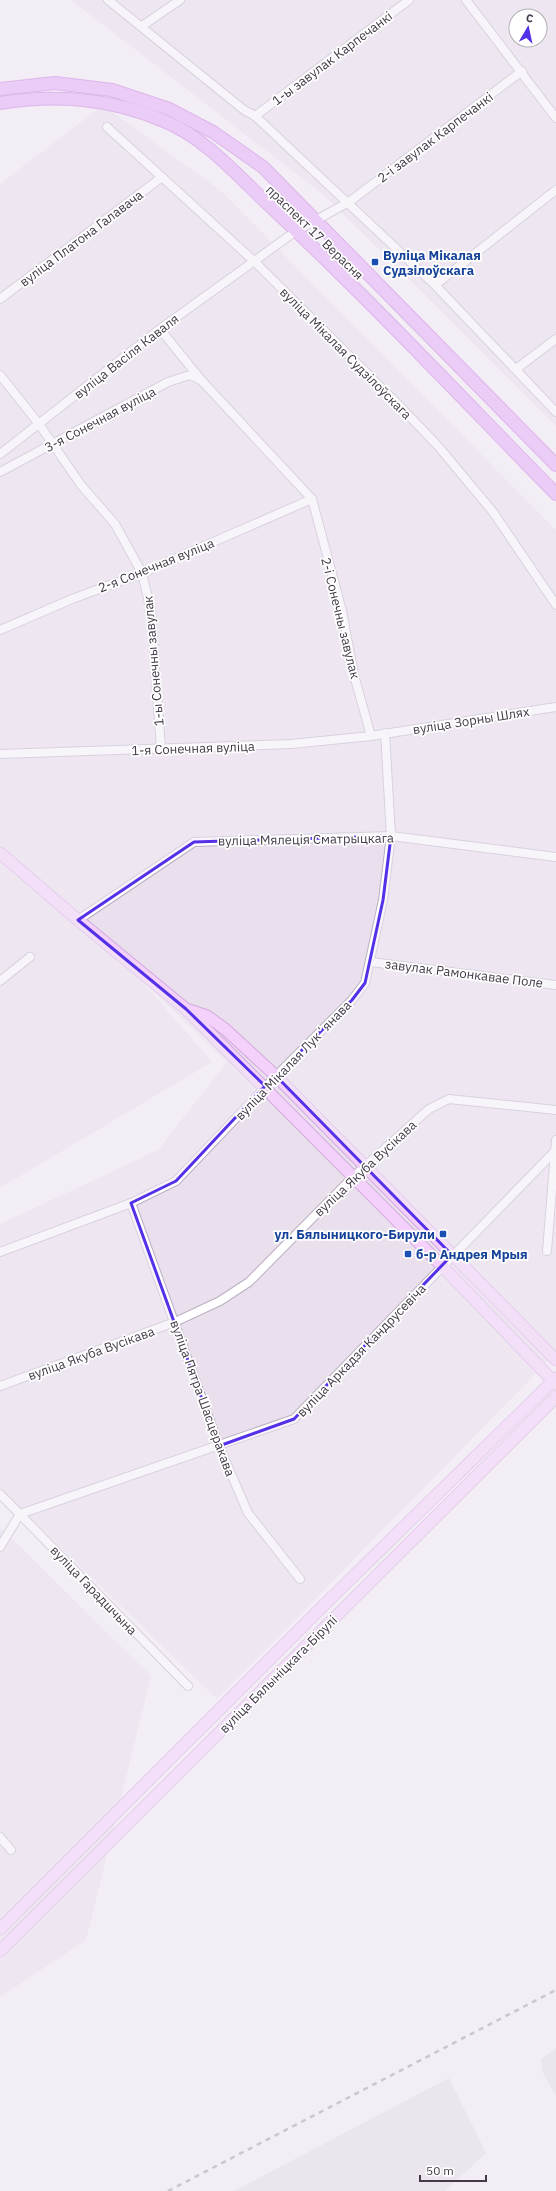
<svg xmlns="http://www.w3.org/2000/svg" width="556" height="2191" viewBox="0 0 556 2191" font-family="'IBM Plex Sans',sans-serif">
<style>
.residential{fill:#e9dfed;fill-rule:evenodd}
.industrial{fill:#e2dee5}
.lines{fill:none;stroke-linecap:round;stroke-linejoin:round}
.minor-casing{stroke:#bbb0c0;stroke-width:10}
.secondary-casing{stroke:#d2a9dd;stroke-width:13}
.primary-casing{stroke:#c274db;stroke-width:14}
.minor{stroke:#fff;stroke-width:8}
.secondary{stroke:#f3d1fb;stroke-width:11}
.primary{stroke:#e3a4f7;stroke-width:12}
.rail{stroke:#9a9a9a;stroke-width:2.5;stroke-dasharray:5 5;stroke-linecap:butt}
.marked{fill:none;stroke:#5530e9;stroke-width:3;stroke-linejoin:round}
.transit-dot{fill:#1a4fb4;stroke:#fff;stroke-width:1.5}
.labels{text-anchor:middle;stroke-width:3.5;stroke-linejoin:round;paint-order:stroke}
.street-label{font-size:13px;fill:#443a49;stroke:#fff}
.transit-label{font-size:13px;font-weight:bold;fill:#164399;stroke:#fff;text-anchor:start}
</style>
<rect width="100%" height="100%" fill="#f3edf5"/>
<!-- residential -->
<g class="residential">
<path d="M 71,0 L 556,0 L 556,426 L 325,196 ZM 516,16 L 540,16 L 540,40 L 516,40 Z"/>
<polygon points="103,105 221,191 556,530 556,1353 217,1699 0,1489 0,1224 158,1150 227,1062 141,980 212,1062 0,1188 0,184"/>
<polygon points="0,1527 151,1676 86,1940 0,1997"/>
</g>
<!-- industrial -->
<g class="industrial">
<polygon points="556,2048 556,2096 543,2073 541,2059"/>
<polygon points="449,2078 486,2153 445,2191 234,2191"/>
</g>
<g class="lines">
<!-- minor casing -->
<g class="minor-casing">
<g id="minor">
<polyline points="108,0 244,110 255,116 435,285 556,412"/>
<polyline points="466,0 556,118"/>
<polyline points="142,26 180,0"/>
<polyline points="255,116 409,0"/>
<polyline points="107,127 255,262 393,399 438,446 493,512 556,605"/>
<polyline points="435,285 556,190"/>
<polyline points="0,299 162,177"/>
<polyline points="160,329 202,381 312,499 342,611 354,675 371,736"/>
<polyline points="516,369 556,339"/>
<polyline points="0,375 39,424 81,485 115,524 142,573 151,611 161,749"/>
<polyline points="0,454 160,329 296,231 349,202 522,71"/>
<polyline points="0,472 168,382 190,375 201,380"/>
<polyline points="0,630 72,599 142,573 312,499"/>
<polyline points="0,754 291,744 371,736 556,707"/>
<polyline points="78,920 194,842 391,836 556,857"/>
<polyline points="371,962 556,985"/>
<polyline points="0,981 30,957"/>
<polyline points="131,1203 219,1446 248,1513 300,1579"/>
<polyline points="547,1251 556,1140"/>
<polyline points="0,1252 131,1203 176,1181 276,1076 352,1000 365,983 383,900 391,836 385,733"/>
<polyline points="0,1386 175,1322 220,1301 249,1282 353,1177 429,1109 449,1099 556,1110"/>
<polyline points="0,1494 188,1686"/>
<polyline points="0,1547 20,1514 294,1419 554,1152"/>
<polyline points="0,1837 11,1850"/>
</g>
</g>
<!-- secondary casing -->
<g class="secondary-casing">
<g id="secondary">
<polyline points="0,853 78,920 186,1009 442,1266 556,1384"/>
<polyline points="189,1010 207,1016 225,1029 276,1076 556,1360"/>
<polyline points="0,1929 323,1606 556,1378"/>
<polyline points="0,1951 556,1397"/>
</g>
</g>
<!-- primary casing -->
<g class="primary-casing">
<g id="primary">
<polyline points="0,89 55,83 112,90 169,109 213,132 263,167 556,465"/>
<path d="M 0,103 C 57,94 110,98 164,121 C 206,138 239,177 272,208 C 370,300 462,398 556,494"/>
</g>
</g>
<!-- minor -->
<use href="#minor" class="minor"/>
<!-- secondary -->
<use href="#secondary" class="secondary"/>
<!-- primary -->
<use href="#primary" class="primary"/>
<!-- rail -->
<polyline class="rail" points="168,2191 556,1990"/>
</g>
<!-- marked area -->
<path d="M0 0H556V2191H0ZM 391,836 L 383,900 L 365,983 L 352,1000 L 276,1076 L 452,1255 L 294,1419 L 219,1446 L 131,1203 L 176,1181 L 265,1086 L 186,1009 L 78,920 L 194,842 Z" fill="#f3edf5" fill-opacity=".55" fill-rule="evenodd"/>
<path class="marked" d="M 391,836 L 383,900 L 365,983 L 352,1000 L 276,1076 L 452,1255 L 294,1419 L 219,1446 L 131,1203 L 176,1181 L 265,1086 L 186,1009 L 78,920 L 194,842 Z"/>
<!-- markers -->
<g class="transit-dot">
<rect x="371" y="258" width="8" height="8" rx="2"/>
<rect x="439" y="1230" width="8" height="8" rx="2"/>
<rect x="404" y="1250" width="8" height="8" rx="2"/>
</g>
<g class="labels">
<!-- street labels -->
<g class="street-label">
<text transform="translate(332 58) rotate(-37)" y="5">1-ы завулак Карпечанкі</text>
<text transform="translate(435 137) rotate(-37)" y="5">2-і завулак Карпечанкі</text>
<text transform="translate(315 232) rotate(44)" y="5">праспект 17 Верасня</text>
<text transform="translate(81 238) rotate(-37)" y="5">вуліца Платона Галавача</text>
<text transform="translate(346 353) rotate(45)" y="5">вуліца Мікалая Судзілоўскага</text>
<text transform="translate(126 356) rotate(-38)" y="5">вуліца Васіля Каваля</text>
<text transform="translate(100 419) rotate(-28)" y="5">3-я Сонечная вуліца</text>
<text transform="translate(156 565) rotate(-22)" y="5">2-я Сонечная вуліца</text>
<text transform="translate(341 618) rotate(76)" y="5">2-і Сонечны завулак</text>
<text transform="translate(153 661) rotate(-95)" y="5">1-ы Сонечны завулак</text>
<text transform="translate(471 720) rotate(-9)" y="5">вуліца Зорны Шлях</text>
<text transform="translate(193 748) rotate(-2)" y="5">1-я Сонечная вуліца</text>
<text transform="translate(306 839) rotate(-1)" y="5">вуліца Мялеція Сматрыцкага</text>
<text transform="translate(464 973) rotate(7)" y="5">завулак Рамонкавае Поле</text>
<text transform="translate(293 1060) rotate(-46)" y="5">вуліца Мікалая Лукʼянава</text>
<text transform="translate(365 1168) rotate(-43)" y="5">вуліца Якуба Вусікава</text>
<text transform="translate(361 1350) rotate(-46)" y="5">вуліца Аркадзя Кандрусевіча</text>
<text transform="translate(91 1353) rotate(-20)" y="5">вуліца Якуба Вусікава</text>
<text transform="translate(203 1398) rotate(70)" y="5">вуліца Пятра Шасцеракава</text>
<text transform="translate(94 1590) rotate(46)" y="5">вуліца Гарадшчына</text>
<text transform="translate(278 1674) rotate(-45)" y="5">вуліца Бялыніцкага-Бірулі</text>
</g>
<!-- transit labels -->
<g class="transit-label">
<text x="383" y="260">Вуліца Мікалая<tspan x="383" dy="15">Судзілоўскага</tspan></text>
<text x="435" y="1239" text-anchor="end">ул. Бялыницкого-Бирули</text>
<text x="416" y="1259">б-р Андрея Мрыя</text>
</g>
</g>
<!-- north arrow -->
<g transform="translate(528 28) rotate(9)"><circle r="19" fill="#ffffff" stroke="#b4b0b6"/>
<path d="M0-3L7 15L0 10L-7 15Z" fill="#5530e9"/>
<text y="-6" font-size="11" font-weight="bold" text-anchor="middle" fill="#443a49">С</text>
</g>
<!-- scale -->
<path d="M420 2175v6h66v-6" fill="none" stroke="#443a49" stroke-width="2"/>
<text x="426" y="2175" font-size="12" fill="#443a49" stroke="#ffffff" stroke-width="3" paint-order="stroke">50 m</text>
</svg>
